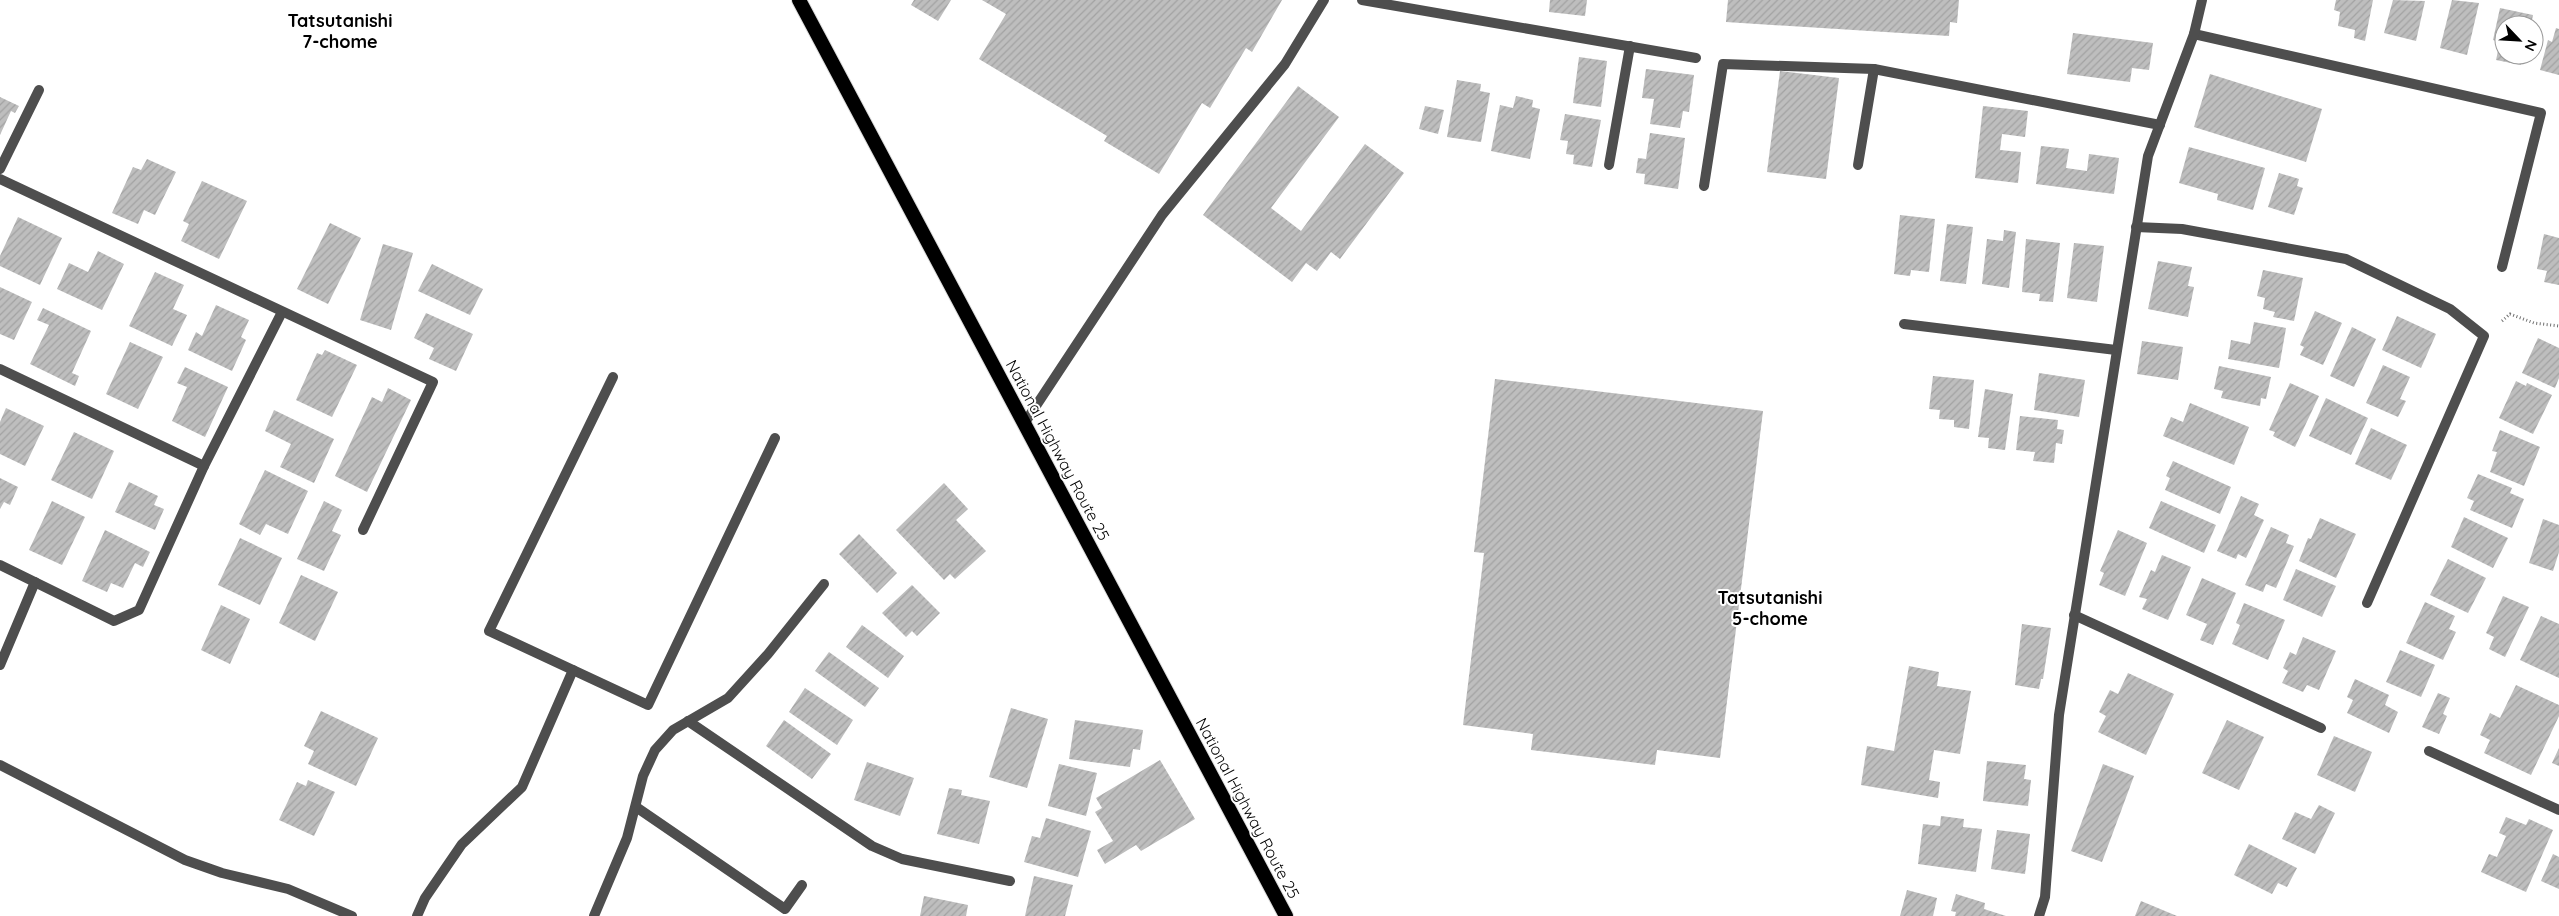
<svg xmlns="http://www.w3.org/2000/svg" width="2559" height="916" viewBox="0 0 2559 916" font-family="Quicksand,sans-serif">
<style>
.building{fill:url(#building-hatch)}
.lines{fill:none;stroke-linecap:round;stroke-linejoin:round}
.trunk-casing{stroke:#dbdbdb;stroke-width:16}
.path{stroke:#707070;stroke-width:3;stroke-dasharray:1 2.5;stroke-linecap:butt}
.service{stroke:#4e4e4e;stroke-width:10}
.minor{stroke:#4e4e4e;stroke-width:10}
.trunk{stroke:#000;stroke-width:14}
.labels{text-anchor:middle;stroke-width:4;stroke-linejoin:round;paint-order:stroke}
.street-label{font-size:16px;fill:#000;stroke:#fff}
.neighbourhood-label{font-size:18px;font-weight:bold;fill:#000;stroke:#fff}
</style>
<defs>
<pattern id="building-hatch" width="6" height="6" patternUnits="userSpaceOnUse" patternTransform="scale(1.25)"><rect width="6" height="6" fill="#bebebe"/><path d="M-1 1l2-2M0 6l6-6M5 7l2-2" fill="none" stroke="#a2a2a2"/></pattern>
</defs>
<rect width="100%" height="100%" fill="#fff"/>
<!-- building -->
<g class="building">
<polygon points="914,0 951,0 938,21 911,5"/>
<polygon points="982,0 1282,0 1252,52 1246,48 1210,108 1202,103 1159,174 1104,141 1107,136 979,59 1006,14"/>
<polygon points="1550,0 1587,0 1585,16 1549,12"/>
<polygon points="1728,0 1959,0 1957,23 1950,22 1949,36 1726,22"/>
<polygon points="2336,0 2373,0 2365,41 2354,38 2355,30 2338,26 2340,12 2334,10"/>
<polygon points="2393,0 2425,1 2416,41 2384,33"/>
<polygon points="2452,0 2479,3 2467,55 2440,48"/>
<polygon points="2500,8 2533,15 2531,25 2504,25 2504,55 2523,55 2521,65 2496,60 2500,42 2493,40"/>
<polygon points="2556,28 2559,29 2559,75 2540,70 2548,40 2552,42"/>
<polygon points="2073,33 2153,43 2149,70 2132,68 2130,82 2067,74"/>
<polygon points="1579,57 1607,61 1601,107 1573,103"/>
<polygon points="1646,69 1694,75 1689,112 1683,111 1680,128 1650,124 1654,99 1642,98"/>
<polygon points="1780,71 1839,78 1826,179 1767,172"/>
<polygon points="2210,74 2322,109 2306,162 2194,127"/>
<polygon points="1457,80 1481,84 1480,91 1490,93 1481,142 1447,137"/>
<polygon points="1298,86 1339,117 1271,208 1301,231 1365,144 1404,173 1340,259 1331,252 1317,271 1306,263 1292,282 1203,215"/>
<polygon points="1516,96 1533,100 1532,107 1540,109 1530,159 1491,151 1500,105 1513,108"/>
<polygon points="0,97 19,106 15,113 11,111 0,135"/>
<polygon points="1425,106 1444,110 1438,134 1419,129"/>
<polygon points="1983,106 2028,111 2025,137 2002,134 2000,150 2021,152 2018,183 1975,178"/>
<polygon points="1565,114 1601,120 1592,167 1573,164 1574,155 1566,154 1568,141 1560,140"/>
<polygon points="1650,133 1685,138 1678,189 1644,184 1645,174 1636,173 1638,158 1646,159"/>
<polygon points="2041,146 2069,149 2066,168 2087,171 2089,154 2119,158 2114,194 2036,184"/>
<polygon points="2189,147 2265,168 2253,210 2217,200 2218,194 2179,183"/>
<polygon points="147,159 176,172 155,215 144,210 138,224 112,213 133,167 141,170"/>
<polygon points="2279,173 2299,179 2297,186 2303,188 2294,215 2268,207"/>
<polygon points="202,181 247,201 219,259 181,241 189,224 183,221"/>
<polygon points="1900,215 1935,219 1929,272 1911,270 1910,276 1894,274"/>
<polygon points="18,217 62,238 40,285 0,266 0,256"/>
<polygon points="330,223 361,238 328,304 297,289"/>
<polygon points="1947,224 1973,227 1966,284 1940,281"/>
<polygon points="2004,230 2016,232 2009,288 1982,284 1987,239 2003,241"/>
<polygon points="2544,234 2559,238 2559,285 2544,282 2547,271 2537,269"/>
<polygon points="2026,239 2060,243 2053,302 2039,301 2040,294 2022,292"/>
<polygon points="2074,243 2104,246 2097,302 2067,298"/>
<polygon points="383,244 413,253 391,330 360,320"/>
<polygon points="98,251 124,264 102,310 57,289 69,263 88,272"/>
<polygon points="2158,261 2192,267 2188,286 2194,287 2188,317 2148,309"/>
<polygon points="432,264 483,289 470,315 418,291"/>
<polygon points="2263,270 2303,278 2294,321 2273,317 2275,312 2263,309 2265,298 2257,296"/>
<polygon points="155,272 184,285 173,309 187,315 172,346 129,326"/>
<polygon points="0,287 32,302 14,340 0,334"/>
<polygon points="216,305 249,320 241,337 246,340 232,371 188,350 196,332 202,336"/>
<polygon points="43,308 91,331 72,373 79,376 75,386 30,364 49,325 37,320"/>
<polygon points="2315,311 2342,323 2323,365 2300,355 2304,347 2300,345"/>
<polygon points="426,313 473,334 456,371 429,359 434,348 414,338"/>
<polygon points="2397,316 2436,334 2421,368 2382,350"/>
<polygon points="2254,322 2286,328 2279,368 2228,359 2231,340 2250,344"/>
<polygon points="2352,327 2376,339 2354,387 2330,376"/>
<polygon points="2538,338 2559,348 2559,378 2555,388 2522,373"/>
<polygon points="2142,341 2183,347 2178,380 2137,374"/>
<polygon points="130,342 163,357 138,409 106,394"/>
<polygon points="325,350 357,365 332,417 296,400 317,353 322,355"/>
<polygon points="2383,365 2410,377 2400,399 2406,401 2398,417 2366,403"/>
<polygon points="2219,366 2271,377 2266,399 2261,398 2260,406 2221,398 2223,391 2214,389"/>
<polygon points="185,367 228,387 205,437 172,421 187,387 177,383"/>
<polygon points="2039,373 2085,380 2079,417 2034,410"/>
<polygon points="1933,376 1974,380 1969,429 1954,427 1954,420 1939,419 1940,410 1929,409"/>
<polygon points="1495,379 1763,411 1720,758 1657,750 1655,765 1531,750 1533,734 1463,725 1484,553 1474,552"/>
<polygon points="2516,381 2526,386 2527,383 2552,395 2533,434 2499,418"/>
<polygon points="2290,383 2319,396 2295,447 2273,436 2275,432 2269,430"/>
<polygon points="388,388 411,400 367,492 335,476 372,397 382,402"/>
<polygon points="1985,389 2013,394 2005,450 1988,448 1989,438 1978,437"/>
<polygon points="2326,398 2368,418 2351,455 2309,436"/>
<polygon points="2190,403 2249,427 2234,465 2163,436 2171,417 2183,422"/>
<polygon points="6,408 44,426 25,466 0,454 0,422"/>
<polygon points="274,410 334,439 314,483 280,467 291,444 265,431"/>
<polygon points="2020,416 2058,420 2057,429 2064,430 2062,444 2056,443 2054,463 2033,461 2035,452 2016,450"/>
<polygon points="2371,428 2407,445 2391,480 2355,464"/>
<polygon points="2500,430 2540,447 2524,486 2490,472 2497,452 2492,451"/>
<polygon points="74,432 114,451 92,499 51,480"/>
<polygon points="2173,461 2231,487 2220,514 2165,490 2170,478 2166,476"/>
<polygon points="265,470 308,491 288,534 266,524 260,535 239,524"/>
<polygon points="2478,474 2512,488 2510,493 2524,499 2512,528 2470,510 2474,501 2467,498"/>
<polygon points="0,478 18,487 10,505 4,502 0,509"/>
<polygon points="129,482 158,496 154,505 164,509 155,530 115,512"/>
<polygon points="944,483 968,509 956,520 986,551 955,579 950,574 944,580 896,530"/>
<polygon points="2241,496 2259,504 2254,515 2264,520 2246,558 2238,554 2236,559 2217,551"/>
<polygon points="52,501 85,517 62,565 29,550"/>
<polygon points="324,501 342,510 332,531 341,535 324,571 297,559"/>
<polygon points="2161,501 2216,525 2204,553 2149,528"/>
<polygon points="2464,517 2508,538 2493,568 2451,547"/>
<polygon points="2320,518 2356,534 2336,578 2299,561 2308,538 2311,539"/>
<polygon points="2543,519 2559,525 2559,552 2553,571 2529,563"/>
<polygon points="2271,527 2289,535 2286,543 2294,546 2276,588 2266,584 2263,592 2245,585"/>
<polygon points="105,530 150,552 143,567 135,563 123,588 111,583 107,592 82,581"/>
<polygon points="2118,530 2147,543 2125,596 2099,585 2104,573 2100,571"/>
<polygon points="859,534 897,573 877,593 839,554"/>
<polygon points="240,538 282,558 260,605 218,585"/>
<polygon points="2162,555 2191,567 2168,620 2142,609 2147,599 2139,597 2151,570 2155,572"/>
<polygon points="2448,559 2486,578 2468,613 2430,595"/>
<polygon points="2296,569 2336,586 2322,617 2283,600"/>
<polygon points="301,575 338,592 315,641 279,623"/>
<polygon points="2202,578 2236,593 2213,645 2200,640 2207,624 2186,615"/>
<polygon points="912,585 940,613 917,636 912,631 906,637 882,613"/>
<polygon points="2503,596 2529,607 2505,657 2489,649 2494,637 2486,633"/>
<polygon points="2425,602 2455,616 2449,629 2456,632 2443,660 2406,643"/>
<polygon points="2244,603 2285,620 2268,660 2232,644 2240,625 2236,623"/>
<polygon points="221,605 250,619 230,664 201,650"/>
<polygon points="2541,616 2559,624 2559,678 2520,660"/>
<polygon points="2022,624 2051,628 2043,679 2041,679 2039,689 2015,685"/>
<polygon points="862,625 904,656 888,678 846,647"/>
<polygon points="2303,637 2336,651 2319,690 2307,685 2303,692 2282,683 2288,671 2283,668 2290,652 2296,655"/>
<polygon points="2400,650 2435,665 2421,697 2386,682"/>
<polygon points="829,652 879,688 865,707 815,671"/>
<polygon points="1909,666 1939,672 1937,686 1971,691 1960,754 1934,750 1929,780 1940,782 1938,798 1861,785 1867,746 1894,751"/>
<polygon points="2128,673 2174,694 2146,755 2098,732 2106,716 2099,712 2110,690 2118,694"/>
<polygon points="2355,679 2389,695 2385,705 2398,712 2389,733 2347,713 2353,700 2347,697"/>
<polygon points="2516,685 2559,705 2559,716 2531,775 2484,753 2490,740 2480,735 2490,713 2500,718"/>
<polygon points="805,688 853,720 837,745 789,712"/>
<polygon points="2438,693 2450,698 2443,714 2447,716 2439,734 2422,727"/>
<polygon points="1011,708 1048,719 1027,788 989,777"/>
<polygon points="321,711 378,738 356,786 308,764 314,751 304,746"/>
<polygon points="784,720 831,754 812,779 766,746"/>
<polygon points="1075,720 1143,730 1140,750 1133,749 1130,767 1069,759"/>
<polygon points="2227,720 2264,737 2239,790 2202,773"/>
<polygon points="2334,736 2372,752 2355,792 2317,775"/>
<polygon points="2559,748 2559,766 2552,763"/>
<polygon points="1160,760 1195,819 1141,851 1136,845 1105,864 1097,850 1113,841 1095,812 1102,808 1096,798"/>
<polygon points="1987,761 2026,765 2024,779 2031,780 2028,806 1983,801"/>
<polygon points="867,762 914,778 900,816 854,800"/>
<polygon points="1059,764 1097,773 1086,816 1048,806"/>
<polygon points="2103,764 2134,776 2102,862 2071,851"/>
<polygon points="308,780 335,792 314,836 279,820 297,782 306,786"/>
<polygon points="949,788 962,790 961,795 990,801 979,844 937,834"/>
<polygon points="2319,805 2335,813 2315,854 2282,839 2295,812 2311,819"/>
<polygon points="1941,816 1964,819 1963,827 1982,829 1976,872 1918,864 1923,824 1940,826"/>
<polygon points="2506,817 2526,825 2529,819 2553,830 2526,892 2481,872 2489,854 2497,857 2506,836 2499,833"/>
<polygon points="1046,818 1091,831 1078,877 1024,862 1032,836 1040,838"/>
<polygon points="1997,830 2030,834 2025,874 1991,869"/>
<polygon points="2249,844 2297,868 2287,887 2278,883 2272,894 2234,875"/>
<polygon points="2553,854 2559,857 2559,889 2541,881"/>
<polygon points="1034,876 1073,885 1065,916 1025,916"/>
<polygon points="1907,890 1937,898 1933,916 1900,916"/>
<polygon points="1956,894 1985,903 1984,909 2006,916 1955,916 1956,912 1951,911"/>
<polygon points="924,896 968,905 966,916 920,916"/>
<polygon points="2141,901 2177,916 2135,916"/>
</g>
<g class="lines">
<!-- trunk casing -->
<g class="trunk-casing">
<polyline id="trunk" points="799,0 1286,916"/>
</g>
<!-- path -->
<polyline class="path" points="2502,321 2510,314 2534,323 2559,326"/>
<!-- service -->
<g class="service">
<polyline points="1858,165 1874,69"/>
<polyline points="1704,186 1723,64 1874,69 2160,125"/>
</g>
<!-- minor -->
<g class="minor">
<polyline points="1362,0 1696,58"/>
<polyline points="2194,34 2541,113 2502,267"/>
<polyline points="1609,165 1630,46"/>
<polyline points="0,169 39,90"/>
<polyline points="0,179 433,382 363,530"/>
<polyline points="2136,227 2182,229 2346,259 2450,309 2484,336 2367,603"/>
<polyline points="1904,324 2116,350"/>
<polyline points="0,369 204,466"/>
<polyline points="613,377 489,631 648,705 775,438"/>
<polyline points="1024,424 1162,215 1285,64 1324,0"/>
<polyline points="0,565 114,621 139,610 204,466 282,312"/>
<polyline points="2074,615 2321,728"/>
<polyline points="0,665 35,582"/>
<polyline points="688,721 872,846 902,859 1010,881"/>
<polyline points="2429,751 2559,810"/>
<polyline points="0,765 185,860 222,873 288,889 352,916"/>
<polyline points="636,807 785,909 802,885"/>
<polyline points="417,916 425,898 462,844 522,787 573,670"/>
<polyline points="594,916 627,838 643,776 655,750 673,730 728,698 768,654 824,584"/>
<polyline points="2039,916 2045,897 2059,715 2148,156 2194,34 2202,0"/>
</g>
<!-- trunk -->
<use href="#trunk" class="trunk"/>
</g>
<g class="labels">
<!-- street labels -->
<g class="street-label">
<text transform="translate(1058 450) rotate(62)" y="6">National Highway Route 25</text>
<text transform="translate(1248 808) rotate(62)" y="6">National Highway Route 25</text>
</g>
<!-- neighbourhood labels -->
<g class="neighbourhood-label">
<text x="340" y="27">Tatsutanishi<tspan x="340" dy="21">7-chome</tspan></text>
<text x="1770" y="604">Tatsutanishi<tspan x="1770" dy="21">5-chome</tspan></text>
</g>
</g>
<!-- north arrow -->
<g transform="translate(2519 40) rotate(115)"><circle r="24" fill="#ffffff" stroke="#999999"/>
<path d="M0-4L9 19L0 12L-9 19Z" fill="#000000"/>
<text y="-8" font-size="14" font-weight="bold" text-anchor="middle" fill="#000000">N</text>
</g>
</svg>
